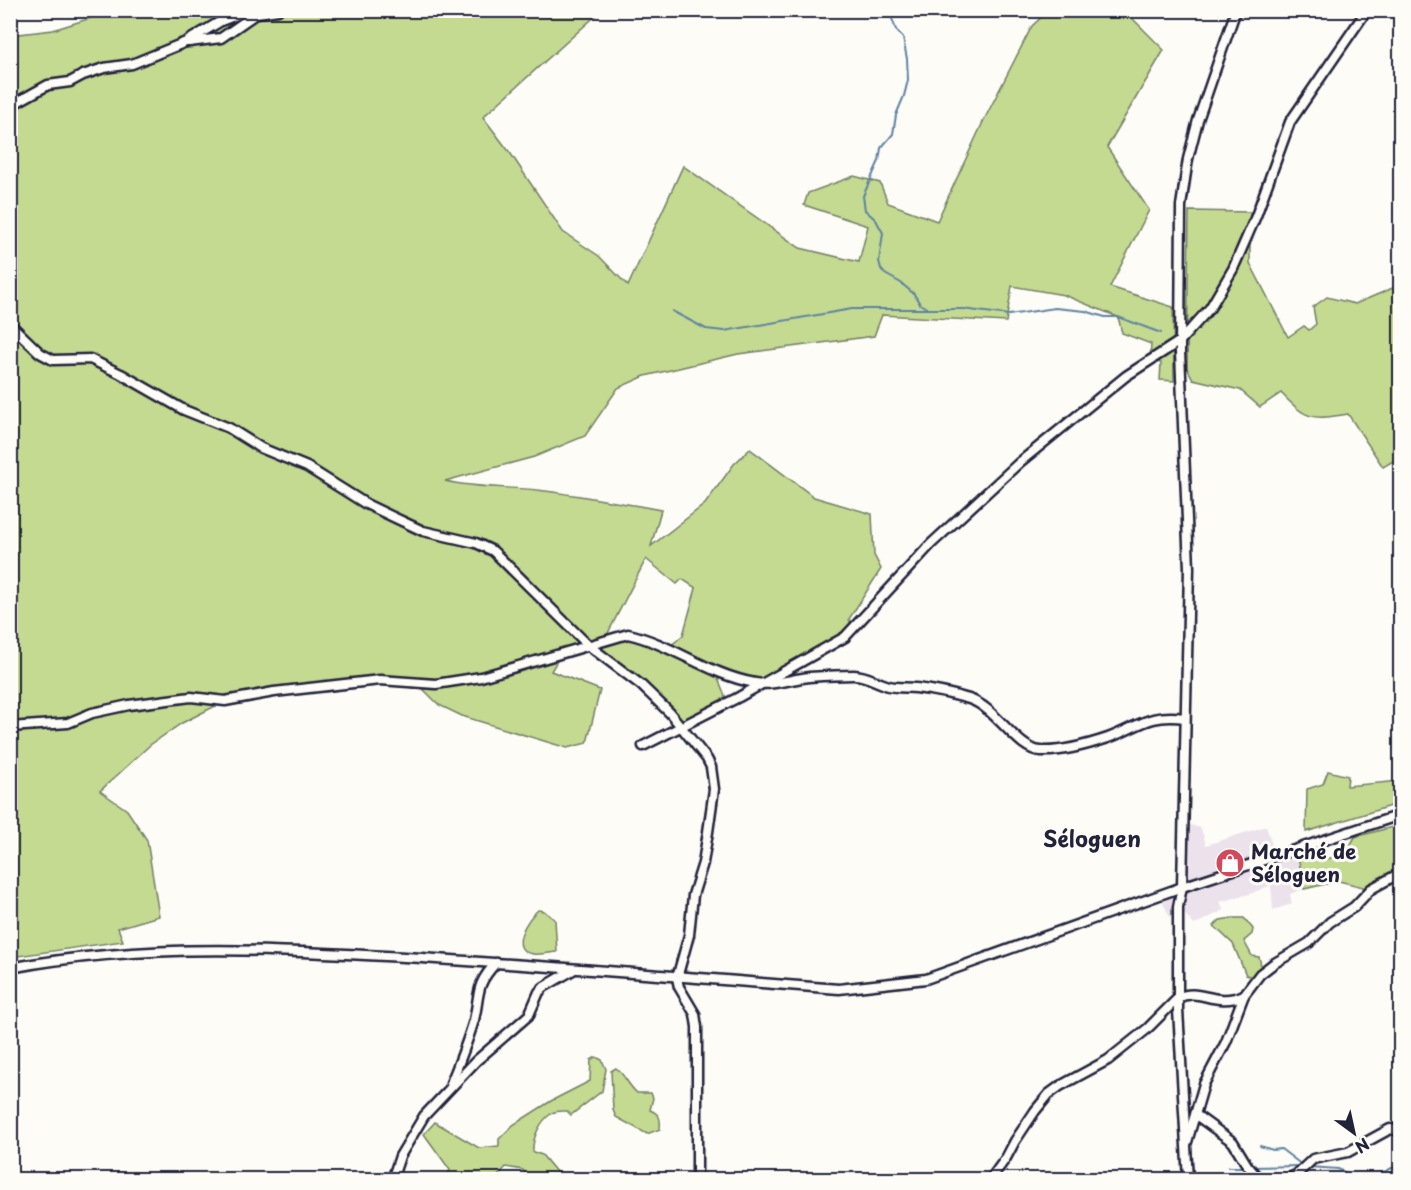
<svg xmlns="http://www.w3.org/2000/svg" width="1411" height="1190" viewBox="0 0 1411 1190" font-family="'Playpen Sans',sans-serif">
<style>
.built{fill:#ece2ec}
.green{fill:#c3da90;stroke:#727e66;stroke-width:1.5;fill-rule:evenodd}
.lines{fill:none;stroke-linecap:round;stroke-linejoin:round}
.stream{stroke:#5f83a2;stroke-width:2}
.street-casing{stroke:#22223b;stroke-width:13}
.street{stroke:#fdfcf7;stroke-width:8}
.labels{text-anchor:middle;stroke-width:6;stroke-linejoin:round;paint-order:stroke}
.poi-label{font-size:20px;font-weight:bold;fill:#22223b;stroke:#fdfcf7;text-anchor:start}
.quarter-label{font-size:22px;font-weight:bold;fill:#22223b;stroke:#fdfcf7}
</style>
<rect width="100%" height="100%" fill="#fdfcf7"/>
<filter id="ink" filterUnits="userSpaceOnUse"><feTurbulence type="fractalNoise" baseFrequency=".0167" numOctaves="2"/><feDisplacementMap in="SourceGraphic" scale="12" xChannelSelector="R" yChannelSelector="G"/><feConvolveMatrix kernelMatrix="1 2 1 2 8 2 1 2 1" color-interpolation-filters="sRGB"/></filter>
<g filter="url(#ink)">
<!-- built -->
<polygon class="built" points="1183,823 1201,828 1206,845 1266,826 1277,861 1298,856 1304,889 1290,894 1292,904 1273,910 1271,885 1250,894 1220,902 1224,910 1194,925 1182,911 1170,917 1163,903 1182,887"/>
<!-- green -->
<g class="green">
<path d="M 116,10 L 601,11 L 483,117 L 511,154 L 563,232 L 599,256 L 628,286 L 683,166 L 800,248 L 859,262 L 868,226 L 804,205 L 808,193 L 854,176 L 880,183 L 888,203 L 937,221 L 983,122 L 1032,26 L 1048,11 L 1125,11 L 1164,50 L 1107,147 L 1149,210 L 1110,287 L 1173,307 L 1174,381 L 1160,380 L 1161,363 L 1150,361 L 1151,344 L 1122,333 L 1118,317 L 1064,295 L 1012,286 L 1006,322 L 882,315 L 874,336 L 738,354 L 645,376 L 618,388 L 585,436 L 534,457 L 445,481 C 475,488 507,487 537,490 C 579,495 620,503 661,510 L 651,546 L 705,504 L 734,464 L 750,449 L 814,497 L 872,514 L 874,555 L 881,569 L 849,619 L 853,628 L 764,683 L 715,671 L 728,703 L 682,727 L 670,713 L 588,645 L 561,654 L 551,671 L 600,690 L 587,743 L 567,748 L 462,716 L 439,705 L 417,683 L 380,680 L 225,701 L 182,723 L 150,745 L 100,791 L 127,810 L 147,840 L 159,916 L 118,928 L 123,941 L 11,957 L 10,400 L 12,398 L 10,395 L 11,35 L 53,30 ZM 646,559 L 677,584 L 682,579 L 696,588 L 683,635 L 668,648 L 628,634 L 605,639 Z"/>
<path d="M 1189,211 L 1250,212 L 1250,263 L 1288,337 L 1304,326 L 1309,330 L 1316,324 L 1313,307 L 1327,297 L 1355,304 L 1400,285 L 1400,457 L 1383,467 L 1348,414 C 1311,420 1307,420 1281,393 L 1260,407 L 1240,390 L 1193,379 L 1187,368 Z"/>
<polygon points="1328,771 1348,776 1347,786 1400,781 1400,803 1306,832 1307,789 1323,784"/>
<polygon points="1400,825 1400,873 1371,889 1339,881 1304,889 1298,856 1319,850 1323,860 1345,854 1355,837"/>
<path d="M 538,910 L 544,911 L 555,920 L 557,952 C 549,953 540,955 533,954 C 507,951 527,918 538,910 Z"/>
<path d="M 1233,918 L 1244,918 L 1253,929 L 1252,934 L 1244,941 L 1252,956 L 1259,957 C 1262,965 1261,969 1257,978 L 1246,975 L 1233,944 L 1214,926 L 1220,920 Z"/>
<path d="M 596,1057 L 602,1060 L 606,1069 L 602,1091 L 571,1115 L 567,1111 C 562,1111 557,1110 552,1113 C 540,1121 532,1138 533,1152 L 542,1155 L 557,1173 L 550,1179 L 528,1179 L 523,1170 L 506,1167 L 495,1179 L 445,1179 L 450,1170 L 424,1134 L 435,1122 L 479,1148 L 499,1146 L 499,1139 L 513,1125 L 551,1101 L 590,1081 L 591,1060 Z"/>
<path d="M 616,1068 C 625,1075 628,1085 637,1093 L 651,1093 L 653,1098 L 650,1110 C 660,1114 661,1119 660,1129 L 647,1134 L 616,1117 L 613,1110 L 611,1071 Z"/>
</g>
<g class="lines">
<!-- stream -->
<g class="stream">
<polyline points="889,10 896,30 903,38 907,59 908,80 904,96 896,115 893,134 881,148 879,161 863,196 865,210 876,220 883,233 879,261 881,269 885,274 901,283 914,294 920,304 927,308"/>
<polyline points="672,311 706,329 724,331 852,309 962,309 1009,315 1055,308 1085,311 1105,317 1118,317 1161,333"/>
<polyline points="1260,1146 1273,1150 1281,1149 1302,1165"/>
<polyline points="1228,1167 1246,1167"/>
<polyline points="1252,1167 1300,1166"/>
<polyline points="1309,1167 1338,1169 1361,1180"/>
<polyline points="1368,1180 1392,1168 1400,1167"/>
</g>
<!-- street casing -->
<g class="street-casing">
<g id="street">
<polyline points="189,42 221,38 257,13 278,10"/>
<polyline points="10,106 48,85 70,82 83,75 104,68 132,64 186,42 221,21 249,10"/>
<polyline points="10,327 13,327 40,353 53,360 90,359 121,374 184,410 229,428 261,448 307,467 366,504 391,516 423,531 476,543 493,551 588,645 641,685 670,713 707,759 711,767 714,789 708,832 703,863 693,895 689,935 677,978 679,987 695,1014 697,1027 697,1180"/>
<path d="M 10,727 L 68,723 L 92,713 L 129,705 L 191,697 L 225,701 L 274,692 L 380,680 L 436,684 L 481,677 L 628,634 C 672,644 709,675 755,683 C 773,686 791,679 809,677 C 823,676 839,675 854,675 C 867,675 877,683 889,686 C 897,688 907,687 916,688 C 934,690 952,694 969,699 C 996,707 1017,750 1041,751 C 1063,752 1087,745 1108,738 C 1139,727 1147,713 1185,718"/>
<polyline points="643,746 739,697 845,637 931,544 1020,462 1126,376 1180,341 1210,308 1233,269 1256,216 1290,122 1367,10"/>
<path d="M 10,968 C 146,942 285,950 422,958 C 561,967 700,978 839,989 L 926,979 L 1182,887 L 1400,815"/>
<path d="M 451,1083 C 459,1063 468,1041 474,1020 C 480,994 475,985 496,963"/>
<polyline points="1196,1115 1233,1142 1247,1165 1258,1178 1271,1180"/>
<polyline points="1187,1142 1204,1084 1226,1042 1244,995 1260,974 1273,964 1309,943 1330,922 1354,907 1371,889 1400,873"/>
<polyline points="392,1180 400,1156 424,1116 476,1061 529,1015 539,992 544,987 573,970"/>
<path d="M 990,1180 L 1006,1158 L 1015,1141 L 1035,1111 L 1049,1094 L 1060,1086 L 1108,1060 L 1147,1029 L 1178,998 C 1192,990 1206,998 1220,999 C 1229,1000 1237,998 1244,995"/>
<polyline points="1188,1180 1178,1010 1178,907 1182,887 1189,568 1180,352 1181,206 1188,159 1198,120 1236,10"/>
<polyline points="1285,1180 1296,1175 1313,1159 1348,1152 1390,1129 1400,1131"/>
</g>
</g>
<!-- street -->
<use href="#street" class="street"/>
</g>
</g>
<!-- icons -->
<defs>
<g id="shop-disc" transform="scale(1.5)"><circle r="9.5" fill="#d1495b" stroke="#fdfcf7"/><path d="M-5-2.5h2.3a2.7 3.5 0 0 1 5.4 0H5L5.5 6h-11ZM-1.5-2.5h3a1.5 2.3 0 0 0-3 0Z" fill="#fff"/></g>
</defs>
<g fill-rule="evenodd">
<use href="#shop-disc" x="1230" y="863"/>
</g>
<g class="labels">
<!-- poi labels -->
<g class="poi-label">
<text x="1251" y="859">Marché de<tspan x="1251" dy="23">Séloguen</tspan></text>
</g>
<!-- quarter labels -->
<g class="quarter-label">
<text x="1092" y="847">Séloguen</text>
</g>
</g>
<!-- margin -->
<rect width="1411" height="1190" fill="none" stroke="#fdfcf7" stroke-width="36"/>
<rect x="18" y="18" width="1375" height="1154" fill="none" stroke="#22223b" stroke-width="2" filter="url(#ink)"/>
<!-- north arrow -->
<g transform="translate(1354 1133) rotate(147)" stroke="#fdfcf7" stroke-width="4.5" paint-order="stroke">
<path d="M0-4.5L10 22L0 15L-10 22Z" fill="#22223b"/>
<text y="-9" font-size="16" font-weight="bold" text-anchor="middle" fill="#22223b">N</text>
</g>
</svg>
